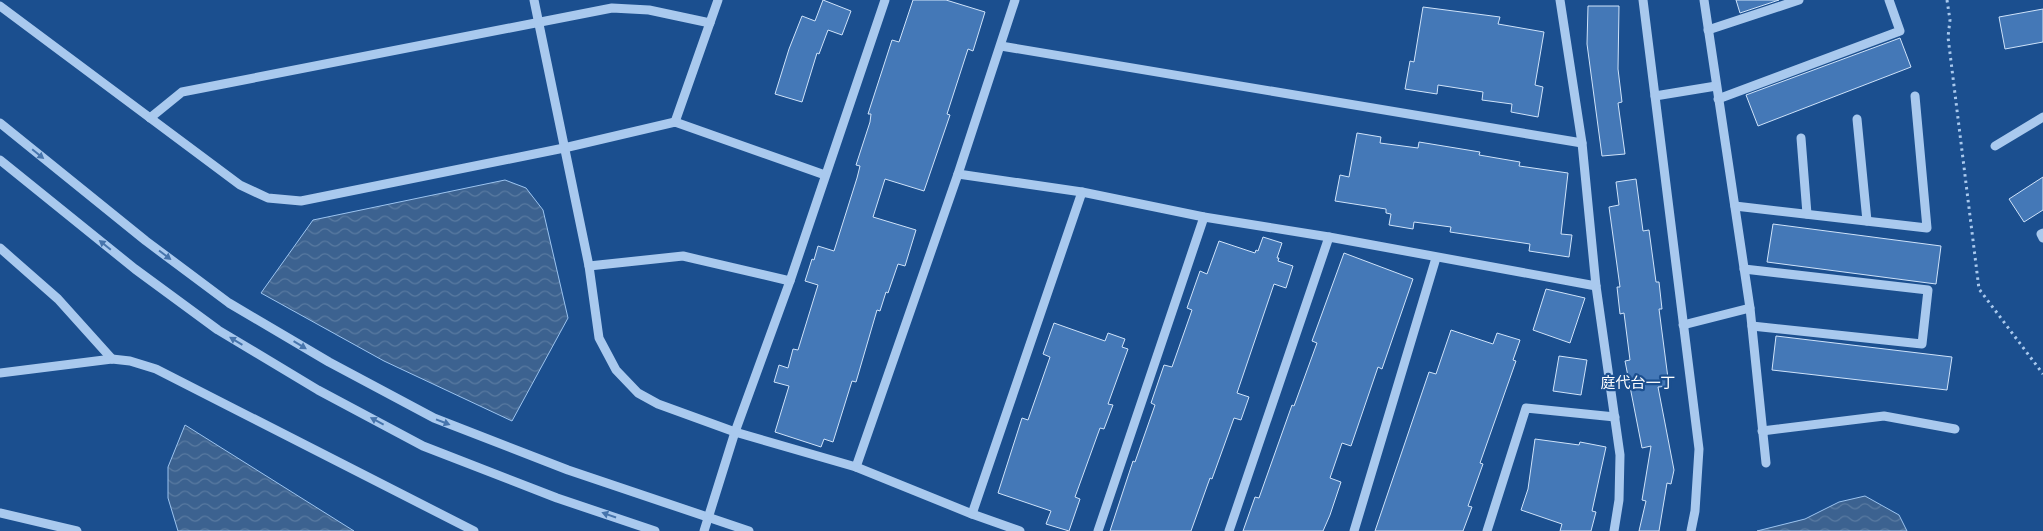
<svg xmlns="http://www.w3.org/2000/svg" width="2043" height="531" viewBox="0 0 2043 531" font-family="'Fira Sans Condensed','Noto Sans JP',sans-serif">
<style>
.water{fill:url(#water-waves);stroke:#9cc4f0}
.building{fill:#4478b7;stroke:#cfe3fa}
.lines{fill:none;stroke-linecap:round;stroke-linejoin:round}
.path{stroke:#a9c9ee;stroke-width:3;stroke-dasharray:2.5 4;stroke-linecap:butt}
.minor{stroke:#a9c9ee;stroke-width:9}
.oneway{fill:#4674ac}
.labels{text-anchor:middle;stroke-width:4.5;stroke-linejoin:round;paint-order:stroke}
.neighbourhood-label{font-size:15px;fill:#fff;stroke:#1b4f8f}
</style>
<defs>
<pattern id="water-waves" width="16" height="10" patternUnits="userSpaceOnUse" patternTransform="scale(1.25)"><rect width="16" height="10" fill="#3c6290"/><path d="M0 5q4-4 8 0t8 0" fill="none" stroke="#597aa1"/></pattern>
</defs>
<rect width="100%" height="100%" fill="#1b4f8f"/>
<!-- water -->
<g class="water">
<polygon points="505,180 526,188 543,210 568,318 512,421 384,361 261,293 313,220"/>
<polygon points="185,425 354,531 178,531 168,498 168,467"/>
<polygon points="1865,496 1899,515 1907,531 1757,531 1805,519 1839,502"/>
</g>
<!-- building -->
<g class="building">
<polygon points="823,0 851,11 842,35 828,30 819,54 817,53 802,102 775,94 789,49 802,16 815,21"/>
<polygon points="913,0 946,0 985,12 973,51 968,49 947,114 950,115 924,191 885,179 873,217 916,230 905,266 898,264 888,293 886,292 880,311 877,310 856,382 852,381 833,442 824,439 821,447 775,432 789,386 774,382 779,365 788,368 793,349 798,350 818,285 805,281 812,259 814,260 818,246 834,251 857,178 860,166 856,165 870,122 871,114 868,114 892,40 899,42"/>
<polygon points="1736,0 1779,0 1740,13"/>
<polygon points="1588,6 1619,6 1618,69 1622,102 1618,103 1625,154 1602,156 1587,44"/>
<polygon points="1423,7 1500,17 1498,24 1544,32 1535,85 1543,87 1538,117 1511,112 1512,104 1482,100 1483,92 1438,85 1437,94 1405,89 1410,61 1414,62"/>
<polygon points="2043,9 2043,42 2005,49 1999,17"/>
<polygon points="1900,38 1911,67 1758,126 1746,95"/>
<polygon points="1357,133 1381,137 1380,143 1418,148 1419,142 1480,152 1479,155 1520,162 1519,166 1568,173 1561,234 1572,235 1569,257 1529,251 1530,244 1450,232 1451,227 1414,222 1413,229 1389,225 1391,214 1386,213 1386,209 1335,201 1340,175 1349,177"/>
<polygon points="2043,177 2043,210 2024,222 2009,199"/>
<polygon points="1636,179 1643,231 1649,230 1656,282 1659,282 1662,309 1659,309 1669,386 1658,387 1674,470 1671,484 1667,483 1659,531 1639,531 1646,501 1642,500 1651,446 1642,448 1625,361 1630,360 1624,313 1620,314 1617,287 1620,287 1609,207 1619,205 1616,182"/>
<polygon points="1773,224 1941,246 1936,284 1767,262"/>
<polygon points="1263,237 1282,243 1277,258 1279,258 1278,261 1293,266 1286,288 1274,284 1237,393 1249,397 1241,420 1234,418 1212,479 1210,478 1191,531 1110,531 1133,461 1135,462 1155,405 1151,403 1164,365 1172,367 1192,310 1187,308 1200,271 1207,274 1219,241 1255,253 1256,250 1258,251"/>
<polygon points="1344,253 1413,279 1382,369 1378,367 1351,446 1342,443 1330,478 1341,482 1330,515 1323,531 1243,531 1255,497 1259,498 1292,405 1294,406 1317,343 1312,341"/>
<polygon points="1546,289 1585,298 1570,343 1533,330"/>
<polygon points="1054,323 1105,341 1108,333 1125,339 1122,347 1128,349 1108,404 1113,405 1104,429 1100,428 1075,497 1080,499 1069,531 1046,524 1051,511 998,493 1022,418 1028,420 1050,357 1043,354"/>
<polygon points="1451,330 1493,344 1497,333 1520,340 1513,360 1516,361 1480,463 1483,464 1468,506 1472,507 1463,531 1375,531 1429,372 1436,374"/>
<polygon points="1776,336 1952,357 1947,390 1772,370"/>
<polygon points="1559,356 1587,360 1581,395 1553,391"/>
<polygon points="1535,439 1579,445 1580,442 1606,447 1592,511 1596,512 1591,531 1560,531 1562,524 1521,510 1528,489"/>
</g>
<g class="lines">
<!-- path -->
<polyline class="path" points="1947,0 1950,20 1948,37 1979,289 2043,374"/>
<!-- minor -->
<g class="minor">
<polyline points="534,0 589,266 599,338 616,370 638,393 658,404 735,432 856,467 972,514 1020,531"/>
<polyline points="1560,0 1582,143 1596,286 1620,455 1619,500 1614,531"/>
<polyline points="1643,0 1699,449 1695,511 1691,531"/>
<polyline points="1704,0 1750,308 1766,463"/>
<polyline points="0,6 240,185 268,198 301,201 564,148 675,122 825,175"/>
<polyline points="1708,30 1799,0"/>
<polyline points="1001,46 1582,143"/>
<polyline points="1655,96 1716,86"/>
<polyline points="1718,99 1900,31 1889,0"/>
<polyline points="150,118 182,92 612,8 649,10 710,23"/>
<polyline points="1857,119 1867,221"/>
<polyline points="675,122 718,0"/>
<polyline points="0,123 146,241 229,303 329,362 434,418 568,470 749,531"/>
<polyline points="1801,138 1807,214"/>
<polyline points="1995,146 2043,117"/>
<polyline points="0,160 135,269 218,330 318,390 423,446 557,498 655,531"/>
<polyline points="958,174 1082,192 1204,217 1329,237 1596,286"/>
<polyline points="1735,206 1927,228 1915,96"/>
<polyline points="2043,233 2041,234 2043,238"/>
<polyline points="0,248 58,299 112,359"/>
<polyline points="589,266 683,256 790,281"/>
<polyline points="1744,269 1928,290 1922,344 1752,326"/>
<polyline points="1683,325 1750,308"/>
<polyline points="0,373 112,359 130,361 156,369 474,531"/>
<polyline points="1762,431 1884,416 1955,429"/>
<polyline points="856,467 958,174 1015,0"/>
<polyline points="0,513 77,531"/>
<polyline points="972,514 1082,192"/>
<polyline points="704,531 735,432 790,281 885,0"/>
<polyline points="1098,531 1204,217"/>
<polyline points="1229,531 1329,237"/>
<polyline points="1354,531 1436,258"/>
<polyline points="1487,531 1526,408 1615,417"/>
</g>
</g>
<!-- one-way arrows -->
<defs><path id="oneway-solid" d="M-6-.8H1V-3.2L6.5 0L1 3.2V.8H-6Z" transform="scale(1.25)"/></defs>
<g class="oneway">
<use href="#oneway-solid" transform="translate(38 154) rotate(39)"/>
<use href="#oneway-solid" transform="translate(105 245) rotate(-141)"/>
<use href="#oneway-solid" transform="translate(165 255) rotate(37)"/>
<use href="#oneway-solid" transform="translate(236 341) rotate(-149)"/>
<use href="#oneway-solid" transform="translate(300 345) rotate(31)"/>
<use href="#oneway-solid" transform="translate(377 421) rotate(-152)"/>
<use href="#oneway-solid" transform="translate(443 422) rotate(21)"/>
<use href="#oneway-solid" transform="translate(609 515) rotate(-161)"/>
</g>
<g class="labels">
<!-- neighbourhood labels -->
<g class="neighbourhood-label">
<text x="1638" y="388">庭代台一丁</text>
</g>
</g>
</svg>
